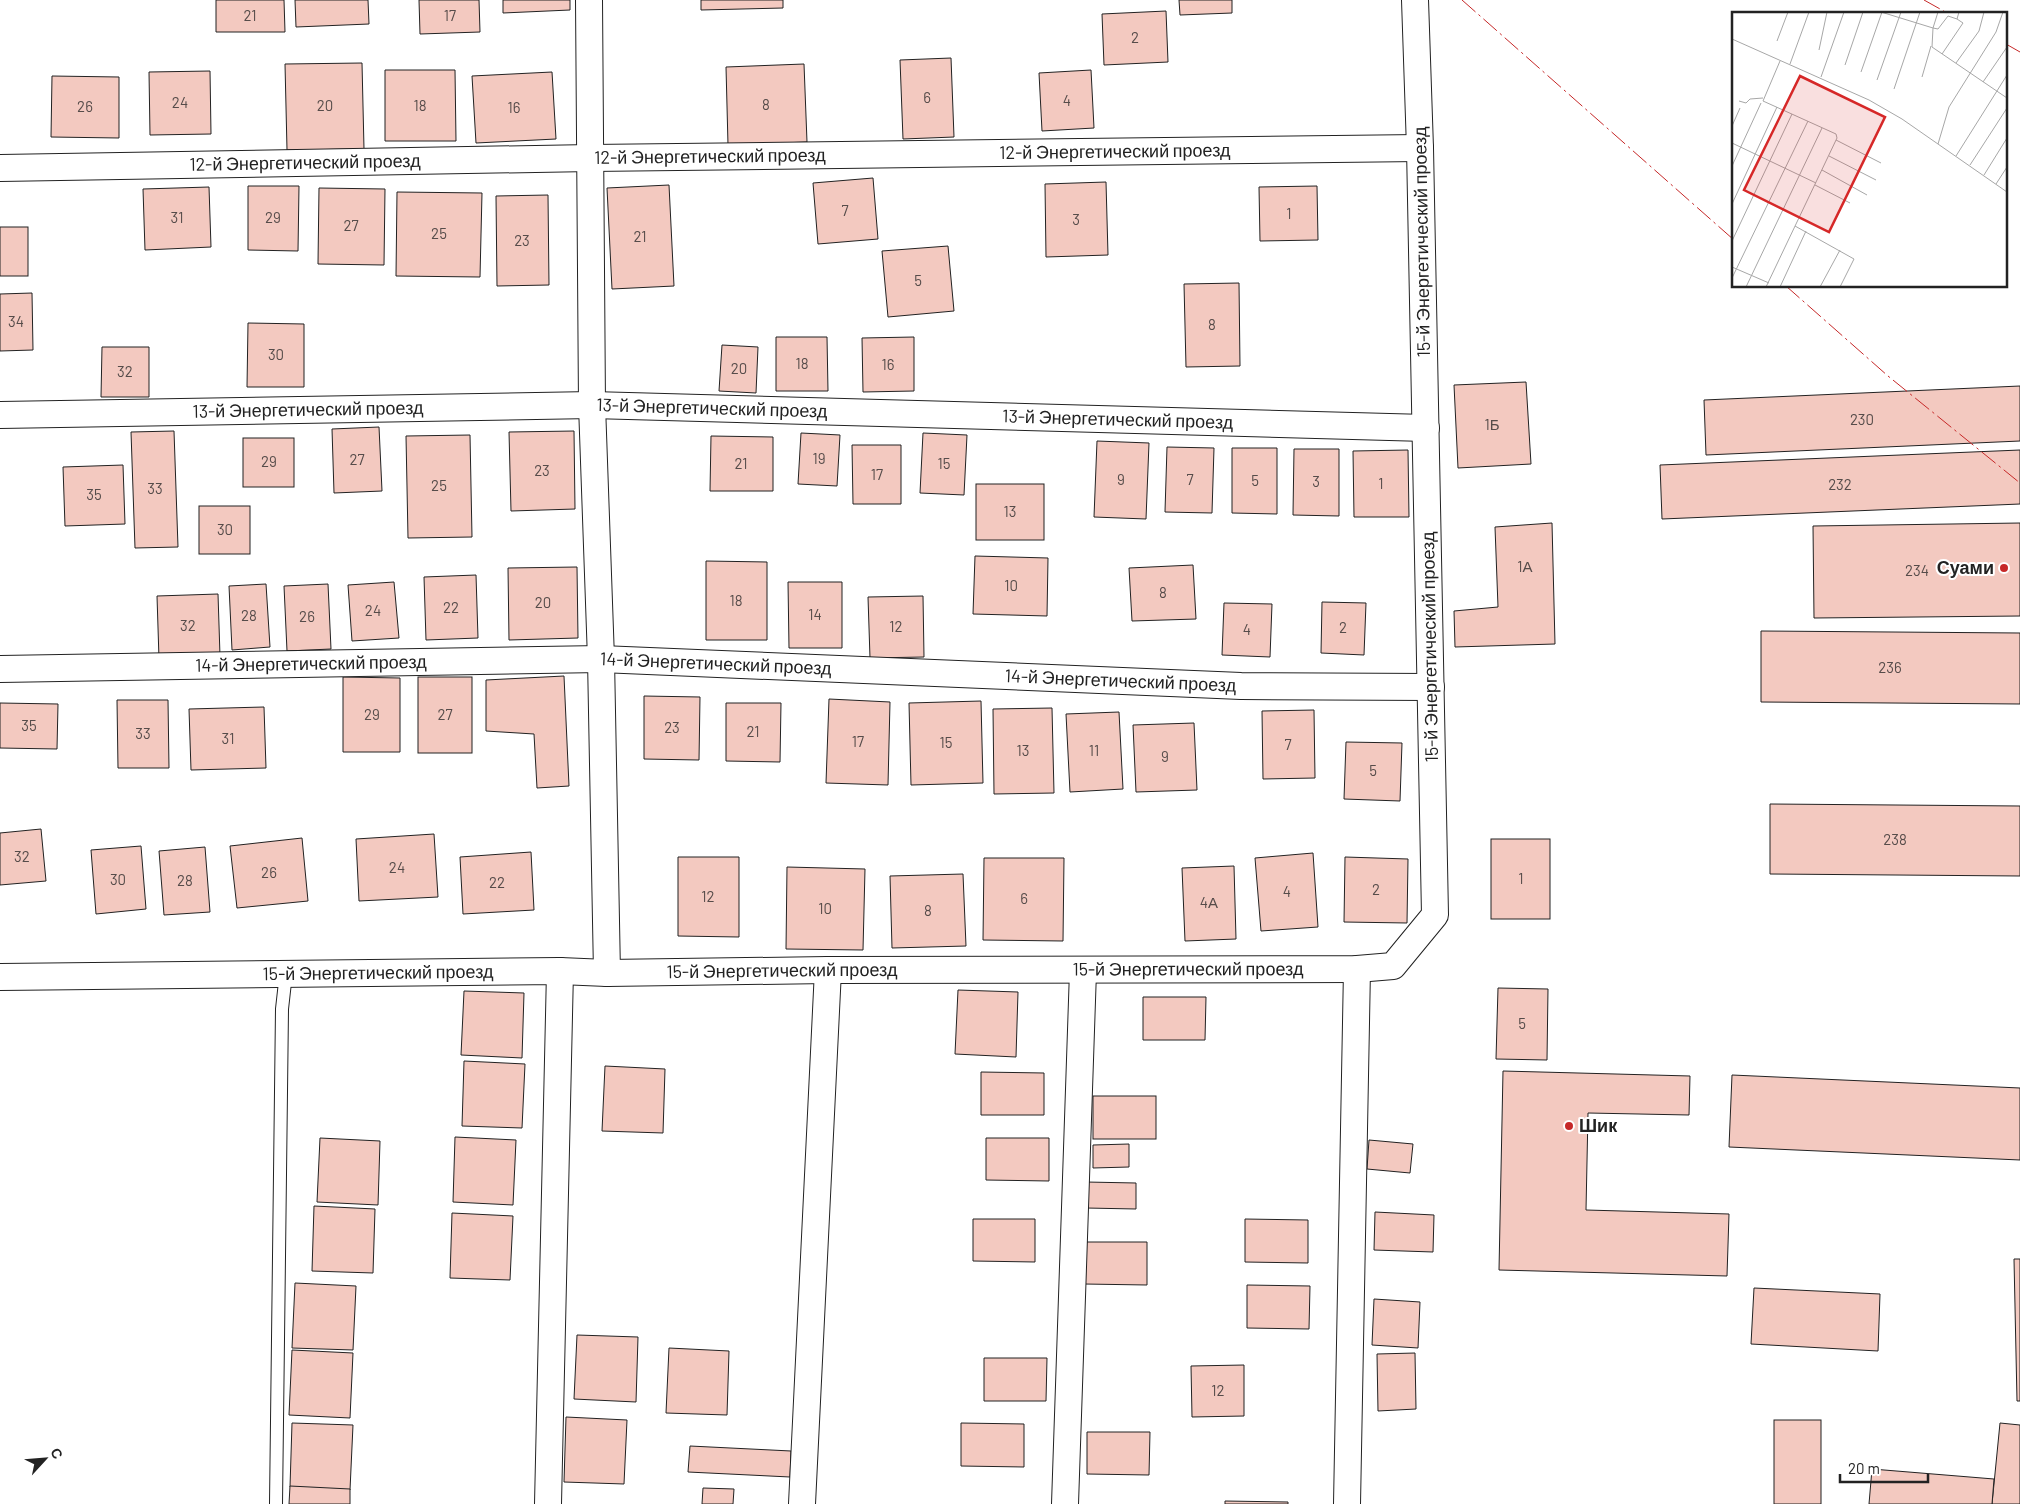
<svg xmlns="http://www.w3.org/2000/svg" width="2020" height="1504" viewBox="0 0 2020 1504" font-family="Barlow,sans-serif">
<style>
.building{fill:#f3c9c0;stroke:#222}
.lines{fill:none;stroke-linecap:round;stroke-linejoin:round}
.lane-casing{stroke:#222;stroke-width:14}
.street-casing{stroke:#222;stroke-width:28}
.lane{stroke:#fff;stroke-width:12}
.street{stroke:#fff;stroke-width:26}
.power{stroke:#c62828;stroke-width:1;stroke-dasharray:18 4 2.5 4;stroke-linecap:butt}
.poi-dot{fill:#c62828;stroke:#fff;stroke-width:2}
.labels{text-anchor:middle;stroke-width:4;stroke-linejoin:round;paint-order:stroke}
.number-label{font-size:15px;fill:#564c4a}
.street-label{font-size:18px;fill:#222;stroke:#fff}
.poi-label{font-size:18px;font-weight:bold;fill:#222;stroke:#fff;text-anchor:end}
.inset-road{fill:none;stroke:#a7a7a7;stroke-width:1}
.view{fill:#d62828;fill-opacity:0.15;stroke:#d62828;stroke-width:2.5}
.inset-edge{fill:none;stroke:#222;stroke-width:2.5}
</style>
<rect width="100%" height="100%" fill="#fff"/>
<!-- building -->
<g class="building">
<polygon points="216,0 284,0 285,32 216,32"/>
<polygon points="295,0 368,0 369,24 296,27"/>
<polygon points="419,0 479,0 480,32 420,34"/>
<polygon points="503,0 570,0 570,10 503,13"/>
<polygon points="701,0 783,0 783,8 701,10"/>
<polygon points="1179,0 1232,0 1232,13 1180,15"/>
<polygon points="1166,11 1168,62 1104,65 1102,14"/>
<polygon points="951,58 954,137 903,139 900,60"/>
<polygon points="362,63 364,149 287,150 285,64"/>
<polygon points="804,64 807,142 728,145 726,67"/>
<polygon points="385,70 455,70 456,141 385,141"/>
<polygon points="1091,70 1094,128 1042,131 1039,73"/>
<polygon points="210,71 211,134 150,135 149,72"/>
<polygon points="552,72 556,139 476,143 472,76"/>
<polygon points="52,76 119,77 119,138 51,137"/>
<polygon points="873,178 878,239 818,244 813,183"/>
<polygon points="1106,182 1108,255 1046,257 1045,184"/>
<polygon points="669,185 674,286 612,289 607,188"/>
<polygon points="248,186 299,186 298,251 248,250"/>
<polygon points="1317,186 1318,240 1260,241 1259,187"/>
<polygon points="209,187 211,247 145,250 143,189"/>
<polygon points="319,188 385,189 384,265 318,264"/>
<polygon points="397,192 482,193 480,277 396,276"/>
<polygon points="548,195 549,285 497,286 496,196"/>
<rect x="0" y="227" width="28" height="49"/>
<polygon points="948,246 954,311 888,317 882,251"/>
<polygon points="1239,283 1240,366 1186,367 1184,284"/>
<polygon points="32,293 33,350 0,351 0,294"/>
<polygon points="248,323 304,324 304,387 247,387"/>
<polygon points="776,337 827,337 828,391 776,391"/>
<polygon points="914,337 914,391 863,392 862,338"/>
<polygon points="722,345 758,347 756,393 719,391"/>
<polygon points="102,347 149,347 149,397 101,397"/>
<polygon points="1526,382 1531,464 1458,468 1454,385"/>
<polygon points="2020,386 2020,441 1706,455 1704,400"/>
<polygon points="379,427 382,491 334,493 332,429"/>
<polygon points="174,431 178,547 135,548 131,432"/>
<polygon points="574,431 575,509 511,511 509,432"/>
<polygon points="801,433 840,435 837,486 798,484"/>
<polygon points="923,433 967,435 964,495 920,493"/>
<polygon points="470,435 472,537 408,538 406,436"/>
<polygon points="711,436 773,437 773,491 710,491"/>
<rect x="243" y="438" width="51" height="49"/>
<polygon points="1097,441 1149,443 1146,519 1094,517"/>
<polygon points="852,445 901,445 901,504 853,504"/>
<polygon points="1167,447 1214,448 1212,513 1165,512"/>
<polygon points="1232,448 1277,448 1277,514 1232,513"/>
<polygon points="1294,449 1339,449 1339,516 1293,515"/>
<polygon points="1408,450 1409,517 1354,517 1353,451"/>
<polygon points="2020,450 2020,504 1662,519 1660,465"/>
<polygon points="123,465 125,524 65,526 63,467"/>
<rect x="976" y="484" width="68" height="56"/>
<rect x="199" y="506" width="51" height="48"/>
<polygon points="1552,523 1555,644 1455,647 1454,611 1498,607 1495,527"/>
<polygon points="2020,523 2020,616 1814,618 1813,526"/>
<polygon points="975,556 1048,558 1047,616 973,614"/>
<polygon points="706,561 767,562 767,640 706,640"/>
<polygon points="1193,565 1196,619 1132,621 1129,568"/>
<polygon points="577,567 578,638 509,640 508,568"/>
<polygon points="476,575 478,638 426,640 424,577"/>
<polygon points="394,582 399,638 352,641 348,585"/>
<polygon points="788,582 842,582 842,648 789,648"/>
<polygon points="266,584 270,647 232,650 229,586"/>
<polygon points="328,584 331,649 287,651 284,586"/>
<polygon points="218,594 220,656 159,659 157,596"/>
<polygon points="923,596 924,657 870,658 868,597"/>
<polygon points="1322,602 1366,603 1364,655 1321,653"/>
<polygon points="1224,603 1272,604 1270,657 1222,655"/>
<polygon points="1761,631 2020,633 2020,704 1761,702"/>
<polygon points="564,676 569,786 537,788 534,734 486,731 486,680"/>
<polygon points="343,677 400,678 400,752 343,752"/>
<rect x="418" y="677" width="54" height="76"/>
<polygon points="644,696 700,697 699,760 644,759"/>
<polygon points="829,699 890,702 888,785 826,783"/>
<polygon points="117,700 168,700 169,768 118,768"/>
<polygon points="981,701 983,783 911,785 909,703"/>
<polygon points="0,703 58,704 57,749 0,748"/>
<polygon points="726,703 781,703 780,762 726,761"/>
<polygon points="264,707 266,768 191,770 189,709"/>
<polygon points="1052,708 1054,793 994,794 993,709"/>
<polygon points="1314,710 1315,778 1263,779 1262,711"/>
<polygon points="1119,712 1123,789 1070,792 1066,714"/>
<polygon points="1194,723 1197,790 1136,792 1133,725"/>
<polygon points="1346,742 1402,743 1400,801 1344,799"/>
<polygon points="1770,804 2020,806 2020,876 1770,874"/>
<polygon points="41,829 46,881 0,885 0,833"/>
<polygon points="434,834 438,897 359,901 356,839"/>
<polygon points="302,838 308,901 237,908 230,846"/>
<rect x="1491" y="839" width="59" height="80"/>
<polygon points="141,846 146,909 96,914 91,850"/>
<polygon points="205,847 210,912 164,915 159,851"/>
<polygon points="531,852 534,910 463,914 460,857"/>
<polygon points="1313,853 1318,927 1261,931 1255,858"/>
<polygon points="678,857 739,857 739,937 678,936"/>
<polygon points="1345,857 1408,859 1407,923 1344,922"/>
<polygon points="984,858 1064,858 1063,941 983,940"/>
<polygon points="1234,866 1236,939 1185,941 1182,868"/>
<polygon points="787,867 865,869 863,950 786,949"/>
<polygon points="963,874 966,946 892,948 890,876"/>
<polygon points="1498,988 1548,989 1547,1060 1496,1059"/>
<polygon points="958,990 1018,992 1016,1057 955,1054"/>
<polygon points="464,991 524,993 522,1058 461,1055"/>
<polygon points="1143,997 1206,997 1205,1040 1143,1040"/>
<polygon points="464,1061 525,1064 522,1128 462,1126"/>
<polygon points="605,1066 665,1069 663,1133 602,1131"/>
<polygon points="1503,1071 1690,1076 1689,1115 1588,1113 1586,1210 1729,1214 1727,1276 1499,1270"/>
<polygon points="981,1072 1044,1073 1044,1115 981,1115"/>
<polygon points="1732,1075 2020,1088 2020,1160 1729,1147"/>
<rect x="1093" y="1096" width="63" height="43"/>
<polygon points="455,1137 516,1140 513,1205 453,1202"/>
<polygon points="320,1138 380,1141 378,1205 317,1202"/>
<polygon points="986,1138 1049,1138 1049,1181 986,1180"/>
<polygon points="1369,1140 1413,1144 1410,1173 1367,1169"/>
<polygon points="1129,1144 1129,1167 1093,1168 1093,1145"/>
<polygon points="1086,1182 1136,1183 1136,1209 1086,1208"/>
<polygon points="314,1206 375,1209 373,1273 312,1271"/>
<polygon points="1375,1212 1434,1215 1433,1252 1374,1250"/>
<polygon points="452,1213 513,1216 510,1280 450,1278"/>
<polygon points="973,1219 1035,1219 1035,1262 973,1261"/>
<polygon points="1245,1219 1308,1220 1308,1263 1245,1262"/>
<polygon points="1084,1242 1147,1242 1147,1285 1084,1284"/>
<polygon points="2014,1259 2020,1259 2020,1401 2017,1401"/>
<polygon points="295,1283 356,1286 353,1350 292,1348"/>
<polygon points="1247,1285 1310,1286 1309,1329 1247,1328"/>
<polygon points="1754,1288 1880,1294 1878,1351 1751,1344"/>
<polygon points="1374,1299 1420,1302 1418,1348 1372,1345"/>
<polygon points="577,1335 638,1337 636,1402 574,1399"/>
<polygon points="669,1348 729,1351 727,1415 666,1413"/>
<polygon points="292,1350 353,1353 350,1418 289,1415"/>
<polygon points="1415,1353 1416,1409 1378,1411 1377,1354"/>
<polygon points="984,1358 1047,1358 1046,1401 984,1401"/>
<polygon points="1244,1365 1244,1416 1192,1417 1191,1366"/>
<polygon points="566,1417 627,1420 624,1484 564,1482"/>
<rect x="1774" y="1420" width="47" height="84"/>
<polygon points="292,1423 353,1425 350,1490 290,1487"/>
<polygon points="961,1423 1024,1424 1024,1467 961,1466"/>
<polygon points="2000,1423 2020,1425 2020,1504 1992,1504"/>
<polygon points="1087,1432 1150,1432 1149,1475 1087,1474"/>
<polygon points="690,1446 791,1451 790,1477 688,1472"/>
<polygon points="1872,1469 1994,1479 1992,1504 1869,1504"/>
<polygon points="290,1486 350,1489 350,1504 289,1504"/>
<polygon points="703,1488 734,1489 733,1504 702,1504"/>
<polygon points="1225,1501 1288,1502 1288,1504 1225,1504"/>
</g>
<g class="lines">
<!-- lane casing -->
<g class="lane-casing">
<polyline id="lane" points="276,1504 282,1009 286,973"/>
</g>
<!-- street casing -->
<g class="street-casing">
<g id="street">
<polyline points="589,0 592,405 601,659 607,973"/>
<path id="s1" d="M 0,168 L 591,158 L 1420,148"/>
<path id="s2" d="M 0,415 L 592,405 L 1426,428"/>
<path id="s3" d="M 0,669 L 601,659 L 1241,686 L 1431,687"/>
<path id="s4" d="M 0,977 L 560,971 L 607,973 L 828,970 L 1357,969 L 1393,966 L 1435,915 L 1420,148 L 1415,0"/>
<polyline points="548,1504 560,971"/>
<polyline points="802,1504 828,970"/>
<polyline points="1065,1504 1083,971"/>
<polyline points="1347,1504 1357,969"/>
</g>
</g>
<!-- lane -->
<use href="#lane" class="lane"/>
<!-- street -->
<use href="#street" class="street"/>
<!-- power -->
<g class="power">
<polyline points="1462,0 1734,240"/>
<polyline points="1924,0 1949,14"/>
<polyline points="2006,44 2020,52"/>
<polyline points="1786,286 1888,376 2020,483"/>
</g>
</g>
<!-- markers -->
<g class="poi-dot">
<circle cx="2004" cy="568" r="5"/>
<circle cx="1569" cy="1126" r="5"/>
</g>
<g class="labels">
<!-- number labels -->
<g class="number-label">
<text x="250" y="21">21</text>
<text x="450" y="21">17</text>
<text x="1135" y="43">2</text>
<text x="927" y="103">6</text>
<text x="1067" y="106">4</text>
<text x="180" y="108">24</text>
<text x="766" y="110">8</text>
<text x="325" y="111">20</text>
<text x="420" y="111">18</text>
<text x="85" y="112">26</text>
<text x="514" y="113">16</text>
<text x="845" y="216">7</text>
<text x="1289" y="219">1</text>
<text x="177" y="223">31</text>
<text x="273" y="223">29</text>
<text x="1076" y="225">3</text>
<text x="351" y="231">27</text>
<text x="439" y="239">25</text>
<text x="640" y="242">21</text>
<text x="522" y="246">23</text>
<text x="918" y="286">5</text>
<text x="16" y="327">34</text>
<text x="1212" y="330">8</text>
<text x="276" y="360">30</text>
<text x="802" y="369">18</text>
<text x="888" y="370">16</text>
<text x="739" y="374">20</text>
<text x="125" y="377">32</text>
<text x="1862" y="425">230</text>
<text x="1492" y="430">1Б</text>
<text x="819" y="464">19</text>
<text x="357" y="465">27</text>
<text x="269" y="467">29</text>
<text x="741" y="469">21</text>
<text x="944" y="469">15</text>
<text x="542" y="476">23</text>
<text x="877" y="480">17</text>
<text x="1121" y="485">9</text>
<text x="1190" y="485">7</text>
<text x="1255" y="486">5</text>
<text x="1316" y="487">3</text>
<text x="1381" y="489">1</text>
<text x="1840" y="490">232</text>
<text x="439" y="491">25</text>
<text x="155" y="494">33</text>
<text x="94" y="500">35</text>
<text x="1010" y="517">13</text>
<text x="225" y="535">30</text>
<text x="1525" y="572">1А</text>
<text x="1917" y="576">234</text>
<text x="1011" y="591">10</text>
<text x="1163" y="598">8</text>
<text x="736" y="606">18</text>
<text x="543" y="608">20</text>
<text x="451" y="613">22</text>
<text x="373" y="616">24</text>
<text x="815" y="620">14</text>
<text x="249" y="621">28</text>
<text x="307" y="622">26</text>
<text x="188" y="631">32</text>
<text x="896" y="632">12</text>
<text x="1343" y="633">2</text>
<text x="1247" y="635">4</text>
<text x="1890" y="673">236</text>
<text x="372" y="720">29</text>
<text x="445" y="720">27</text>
<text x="29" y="731">35</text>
<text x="672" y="733">23</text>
<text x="753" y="737">21</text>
<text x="143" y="739">33</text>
<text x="228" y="744">31</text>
<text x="858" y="747">17</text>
<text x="946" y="748">15</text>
<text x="1288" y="750">7</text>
<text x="1023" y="756">13</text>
<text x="1094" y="756">11</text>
<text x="1165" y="762">9</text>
<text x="1373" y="776">5</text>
<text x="1895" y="845">238</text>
<text x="22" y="862">32</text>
<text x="397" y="873">24</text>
<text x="269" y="878">26</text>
<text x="1521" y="884">1</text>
<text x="118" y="885">30</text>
<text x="185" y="886">28</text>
<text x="497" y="888">22</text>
<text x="1376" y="895">2</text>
<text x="1287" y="897">4</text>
<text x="708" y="902">12</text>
<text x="1024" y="904">6</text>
<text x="1209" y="908">4А</text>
<text x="825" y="914">10</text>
<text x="928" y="916">8</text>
<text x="1522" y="1029">5</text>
<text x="1218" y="1396">12</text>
</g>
<!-- street labels -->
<g class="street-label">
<text dy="6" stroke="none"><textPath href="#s1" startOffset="1115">12-й Энергетический проезд</textPath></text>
<text dy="6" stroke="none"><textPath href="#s1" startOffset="710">12-й Энергетический проезд</textPath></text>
<text dy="6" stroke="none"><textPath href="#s1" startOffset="305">12-й Энергетический проезд</textPath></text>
<text transform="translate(1422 242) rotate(-91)" y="6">15-й Энергетический проезд</text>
<text dy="6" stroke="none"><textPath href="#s2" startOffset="712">13-й Энергетический проезд</textPath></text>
<text dy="6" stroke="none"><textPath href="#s2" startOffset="308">13-й Энергетический проезд</textPath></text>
<text dy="6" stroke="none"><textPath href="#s2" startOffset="1118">13-й Энергетический проезд</textPath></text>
<text transform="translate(1430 647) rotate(-91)" y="6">15-й Энергетический проезд</text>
<text dy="6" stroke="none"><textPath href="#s3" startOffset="311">14-й Энергетический проезд</textPath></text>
<text dy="6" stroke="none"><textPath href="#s3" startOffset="716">14-й Энергетический проезд</textPath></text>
<text dy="6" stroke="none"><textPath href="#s3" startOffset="1121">14-й Энергетический проезд</textPath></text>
<text dy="6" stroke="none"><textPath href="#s4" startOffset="1188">15-й Энергетический проезд</textPath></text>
<text dy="6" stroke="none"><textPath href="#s4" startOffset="378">15-й Энергетический проезд</textPath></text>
<text dy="6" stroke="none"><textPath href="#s4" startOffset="782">15-й Энергетический проезд</textPath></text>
</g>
<!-- poi labels -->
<g class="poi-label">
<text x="1994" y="574">Суами</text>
<text x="1579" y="1132" text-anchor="start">Шик</text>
</g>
</g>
<!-- overview -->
<g transform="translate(1732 12)">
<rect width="275" height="275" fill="#fff"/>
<path class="inset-road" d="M 149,0 L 201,16 L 200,35 L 275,86M 206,0 L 201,16 L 206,17 L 216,4 L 225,7 L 227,0M 0,27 L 137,88 L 170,107 L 275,180M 45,29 L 56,0M 87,38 L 95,0M 210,42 L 231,11 L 225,7M 224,51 L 247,19 L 252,0M 58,52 L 77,0M 113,53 L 131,0M 129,60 L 150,0M 89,65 L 112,0M 190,65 L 199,34M 145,68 L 169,0M 251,70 L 275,35M 162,77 L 188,0M 7,89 L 14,91 L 18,87 L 31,86M 0,114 L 8,96M 104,128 L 149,151M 0,131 L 84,171M 206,132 L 217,95 L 264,20 L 271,0M 97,144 L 144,168M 224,144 L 275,63M 238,153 L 275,96M 0,154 L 29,91M 90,158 L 135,183M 252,163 L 275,126M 264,172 L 275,155M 83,173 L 118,191M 0,192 L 45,95M 63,214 L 122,247 L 108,275M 0,229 L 60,102M 0,255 L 37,271M 0,266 L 76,109M 14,275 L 90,116M 34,275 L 105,126 L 104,122 L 31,89 L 48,49M 48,275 L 74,219M 88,275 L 108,238"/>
<path class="view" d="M 68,64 L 153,105 L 97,220 L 12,178 Z"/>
<rect width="275" height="275" class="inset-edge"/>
</g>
<!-- north arrow -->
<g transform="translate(45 1459) rotate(64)" stroke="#ffffff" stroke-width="4" paint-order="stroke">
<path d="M0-4L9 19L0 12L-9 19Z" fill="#222222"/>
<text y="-8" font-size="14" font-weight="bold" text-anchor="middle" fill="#222222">С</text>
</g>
<!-- scale -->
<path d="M1840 1474v8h88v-8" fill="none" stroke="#222222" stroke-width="2.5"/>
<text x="1848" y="1474" font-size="15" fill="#222222" stroke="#ffffff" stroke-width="4" paint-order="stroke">20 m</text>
</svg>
